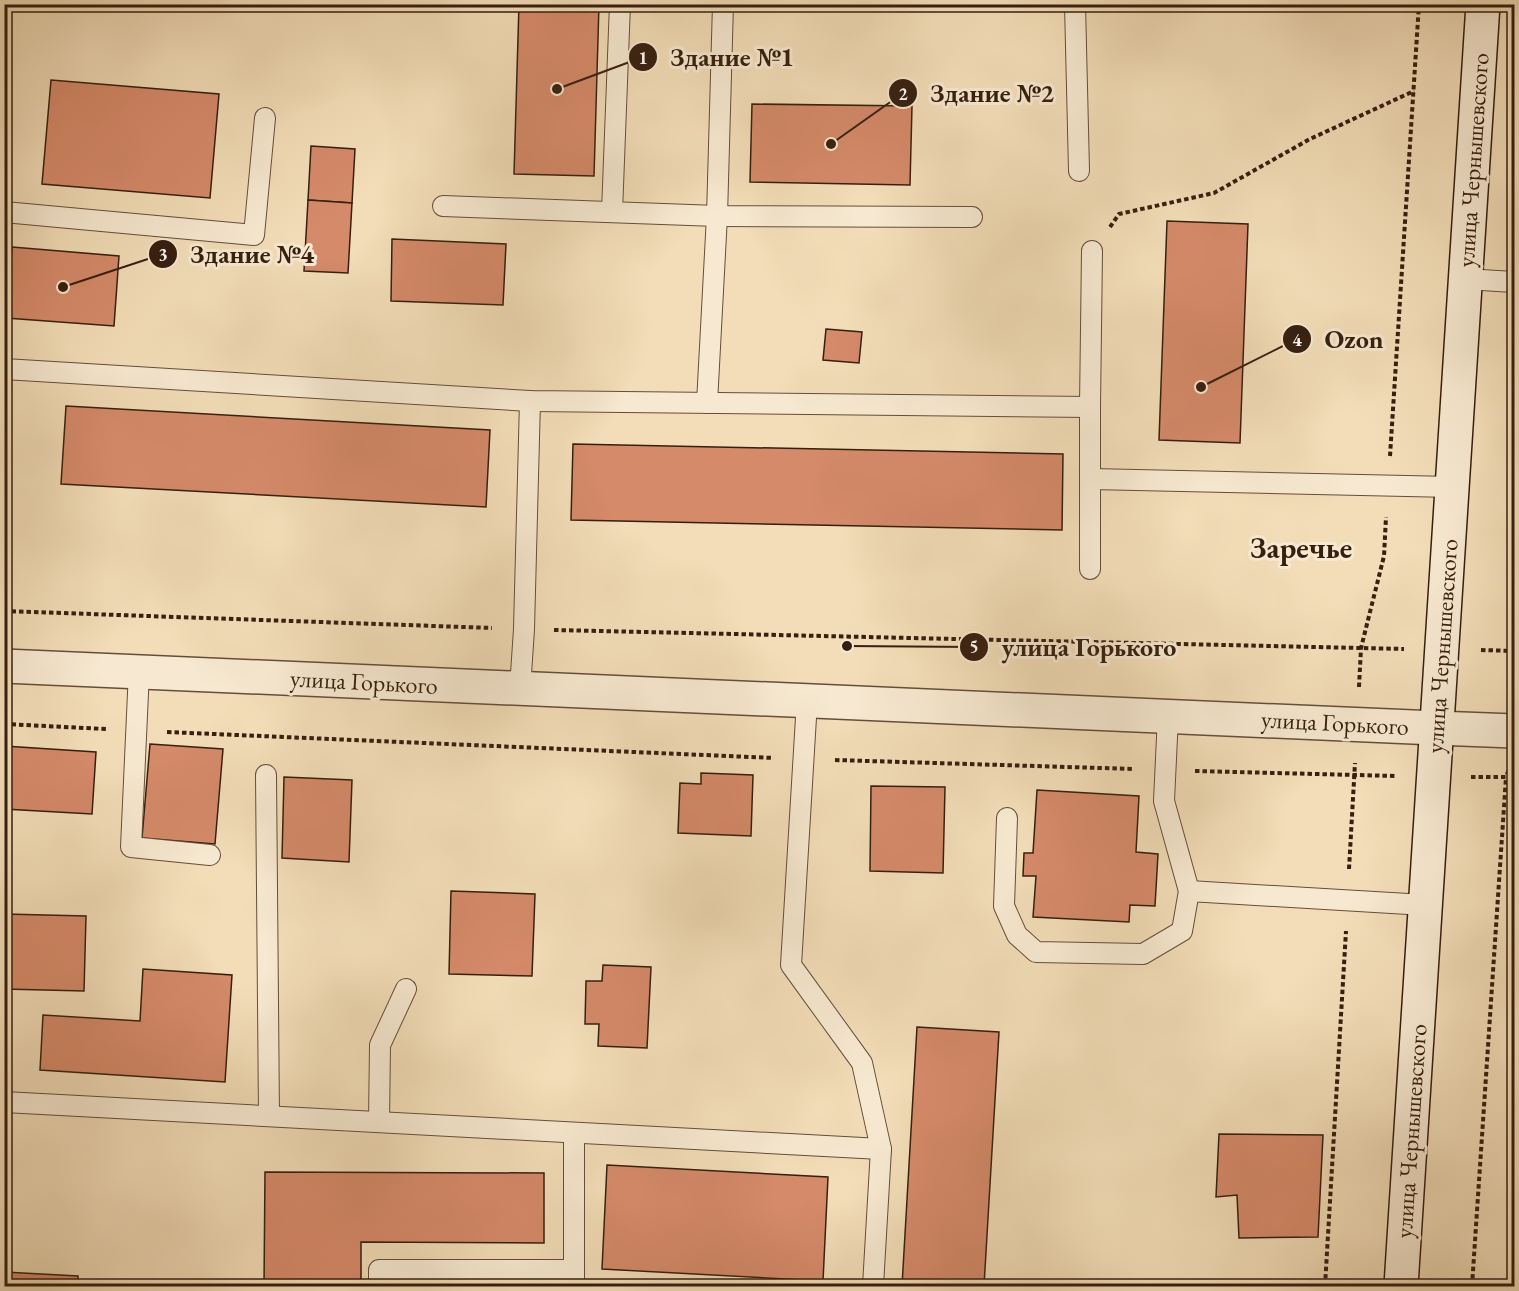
<svg xmlns="http://www.w3.org/2000/svg" width="1519" height="1291" viewBox="0 0 1519 1291" font-family="'EB Garamond',serif">
<style>
.building{fill:#d58a6a;stroke:#361f0f;stroke-width:1.5}
.lines{fill:none;stroke-linecap:round;stroke-linejoin:round}
.service-casing{stroke:#654e39;stroke-width:22}
.minor-casing{stroke:#654e39;stroke-width:36}
.tertiary-casing{stroke:#654e39;stroke-width:36}
.secondary-casing{stroke:#361f0f;stroke-width:36}
.path{stroke:#361f0f;stroke-width:4;stroke-dasharray:4.5 3;stroke-linecap:butt}
.service{stroke:#f7e9d1;stroke-width:20}
.minor{stroke:#f7e9d1;stroke-width:33}
.tertiary{stroke:#f7e9d1;stroke-width:33}
.secondary{stroke:#f7e9d1;stroke-width:33}
.labels{text-anchor:middle;stroke-width:6;stroke-linejoin:round;paint-order:stroke}
.street-label{font-size:24px;fill:#361f0f;stroke:#f7e9d1}
.district-label{font-size:30px;font-weight:bold;fill:#361f0f;stroke:#f7e9d1}
.leader{fill:none;stroke:#361f0f;stroke-width:2}
.callout-dot{fill:#361f0f;stroke:#f7e9d1;stroke-width:2}
.mark-label{font-size:18px;text-anchor:middle;font-weight:bold;fill:#fff}
.callout-label{font-size:26px;text-anchor:middle;font-weight:bold;fill:#361f0f;stroke:#f7e9d1;stroke-width:6;stroke-linejoin:round;paint-order:stroke}
</style>
<rect width="100%" height="100%" fill="#f2ddb8"/>
<filter id="stains"><feTurbulence type="fractalNoise" baseFrequency=".00333" numOctaves="4"/><feColorMatrix values="0 0 0 0 .2 0 0 0 0 .09 0 0 0 0 .02 0 0 0 .5 -.17"/></filter>
<radialGradient id="worn" r=".72"><stop offset=".6" stop-color="#630" stop-opacity="0"/><stop offset="1" stop-color="#630" stop-opacity=".3"/></radialGradient>
<!-- building -->
<g class="building">
<polygon points="519,4 599,4 594,176 514,174"/>
<polygon points="51,80 219,94 210,198 42,184"/>
<polygon points="752,104 912,106 910,185 750,182"/>
<polygon points="311,146 355,149 352,203 308,200"/>
<polygon points="308,200 352,203 348,273 304,271"/>
<polygon points="1167,221 1248,224 1240,443 1159,440"/>
<polygon points="392,239 506,244 503,305 391,301"/>
<polygon points="12,247 119,256 114,326 6,318"/>
<polygon points="826,329 862,332 859,363 823,360"/>
<polygon points="66,406 490,430 486,507 61,484"/>
<polygon points="573,444 1063,454 1062,530 571,520"/>
<polygon points="150,744 223,749 215,844 142,838"/>
<polygon points="4,746 96,752 92,814 4,809"/>
<polygon points="701,773 753,775 751,836 678,833 680,783 701,784"/>
<polygon points="284,777 352,780 349,862 282,858"/>
<polygon points="871,786 945,787 943,873 870,871"/>
<polygon points="1037,790 1139,796 1136,852 1158,854 1155,906 1130,905 1129,922 1033,917 1036,876 1023,876 1024,853 1033,853"/>
<polygon points="451,891 535,894 532,976 449,974"/>
<polygon points="4,914 86,916 84,991 4,989"/>
<polygon points="603,965 651,967 647,1048 598,1046 599,1024 585,1024 586,981 602,981"/>
<polygon points="143,969 232,975 225,1082 40,1070 43,1015 140,1021"/>
<polygon points="917,1027 999,1032 984,1286 902,1286"/>
<polygon points="1219,1134 1323,1135 1318,1237 1239,1238 1237,1195 1216,1197"/>
<polygon points="607,1165 828,1177 823,1281 602,1269"/>
<polygon points="265,1172 544,1173 544,1243 361,1242 361,1286 264,1286"/>
<polygon points="1511,1197 1514,1198 1514,1246 1508,1246"/>
<polygon points="4,1272 78,1276 78,1286 4,1286"/>
</g>
<g class="lines">
<!-- service casing -->
<g class="service-casing">
<g id="service">
<polyline points="1075,4 1079,171"/>
<polyline points="443,206 717,216 972,217"/>
<polyline points="4,212 254,235 265,118"/>
<polyline points="612,212 620,4"/>
<polyline points="1465,279 1514,282"/>
<polyline points="4,369 530,401 1090,407 1092,251"/>
<polyline points="707,403 717,216 723,4"/>
<polyline points="1090,407 1090,569"/>
<polyline points="1091,479 1452,487"/>
<polyline points="139,671 131,847 210,855"/>
<polyline points="520,689 524,629 530,401"/>
<polyline points="807,701 791,965 862,1063 881,1149 873,1286"/>
<polyline points="1168,716 1164,801 1189,891"/>
<polyline points="266,775 269,1116"/>
<polyline points="1007,818 1004,906 1017,935 1036,952 1143,954 1182,931 1189,891 1425,905"/>
<polyline points="4,1102 881,1149"/>
<polyline points="379,1122 380,1045 406,989"/>
<polyline points="379,1286 379,1270 574,1270"/>
<polyline points="574,1286 574,1133"/>
</g>
</g>
<!-- minor casing -->
<g class="minor-casing">
<polyline id="minor" points="1436,728 1514,731"/>
</g>
<!-- tertiary casing -->
<g class="tertiary-casing">
<polyline id="tertiary" points="4,666 1436,728"/>
</g>
<!-- secondary casing -->
<g class="secondary-casing">
<polyline id="secondary" points="1401,1286 1483,4"/>
</g>
<!-- path -->
<g class="path">
<polyline points="1110,227 1119,214 1214,193 1310,139 1414,91"/>
<polyline points="1390,456 1419,4"/>
<polyline points="4,611 492,628"/>
<polyline points="554,630 1404,649"/>
<polyline points="1481,650 1514,651"/>
<polyline points="1359,687 1361,648 1384,556 1386,517"/>
<polyline points="4,724 106,729"/>
<polyline points="167,732 774,758"/>
<polyline points="835,760 1134,769"/>
<polyline points="1195,771 1395,776"/>
<polyline points="1471,777 1506,777 1509,769"/>
<polyline points="1349,869 1355,763"/>
<polyline points="1325,1286 1346,931"/>
<polyline points="1472,1286 1506,777"/>
</g>
<!-- service -->
<use href="#service" class="service"/>
<!-- minor -->
<use href="#minor" class="minor"/>
<!-- tertiary -->
<use href="#tertiary" class="tertiary"/>
<!-- secondary -->
<use href="#secondary" class="secondary"/>
</g>
<g class="labels">
<!-- street labels -->
<g class="street-label">
<text transform="translate(1473 160) rotate(-86)" y="8">улица Чернышевского</text>
<text transform="translate(1442 646) rotate(-86)" y="8">улица Чернышевского</text>
<text transform="translate(364 682) rotate(3)" y="8">улица Горького</text>
<text transform="translate(1335 723) rotate(3)" y="8">улица Горького</text>
<text transform="translate(1411 1131) rotate(-86)" y="8">улица Чернышевского</text>
</g>
<!-- district labels -->
<g class="district-label">
<text x="1301" y="558">Заречье</text>
</g>
</g>
<!-- callouts -->
<path class="leader" d="M557 89L643 57M831 144L903 93M63 287L163 254M1201 387L1297 339M847 646L974 647"/>
<g class="callout-dot">
<circle cx="557" cy="89" r="6"/>
<circle cx="831" cy="144" r="6"/>
<circle cx="63" cy="287" r="6"/>
<circle cx="1201" cy="387" r="6"/>
<circle cx="847" cy="646" r="6"/>
<circle cx="643" cy="57" r="15"/>
<circle cx="903" cy="93" r="15"/>
<circle cx="163" cy="254" r="15"/>
<circle cx="1297" cy="339" r="15"/>
<circle cx="974" cy="647" r="15"/>
</g>
<g class="mark-label">
<text x="643" y="64">1</text>
<text x="903" y="100">2</text>
<text x="163" y="261">3</text>
<text x="1297" y="346">4</text>
<text x="974" y="653">5</text>
</g>
<g class="callout-label">
<text x="732" y="66">Здание №1</text>
<text x="992" y="102">Здание №2</text>
<text x="252" y="263">Здание №4</text>
<text x="1354" y="348">Ozon</text>
<text x="1089" y="656">улица Горького</text>
</g>
<!-- margin -->
<rect width="1519" height="1291" fill="none" stroke="#f2ddb8" stroke-width="24"/>
<rect x="6" y="6" width="1507" height="1279" fill="none" stroke="#361f0f" stroke-width="3"/>
<rect x="12" y="12" width="1495" height="1267" fill="none" stroke="#361f0f" stroke-width="1.5"/>
<rect width="100%" height="100%" filter="url(#stains)"/>
<rect width="100%" height="100%" fill="url(#worn)"/>
</svg>
